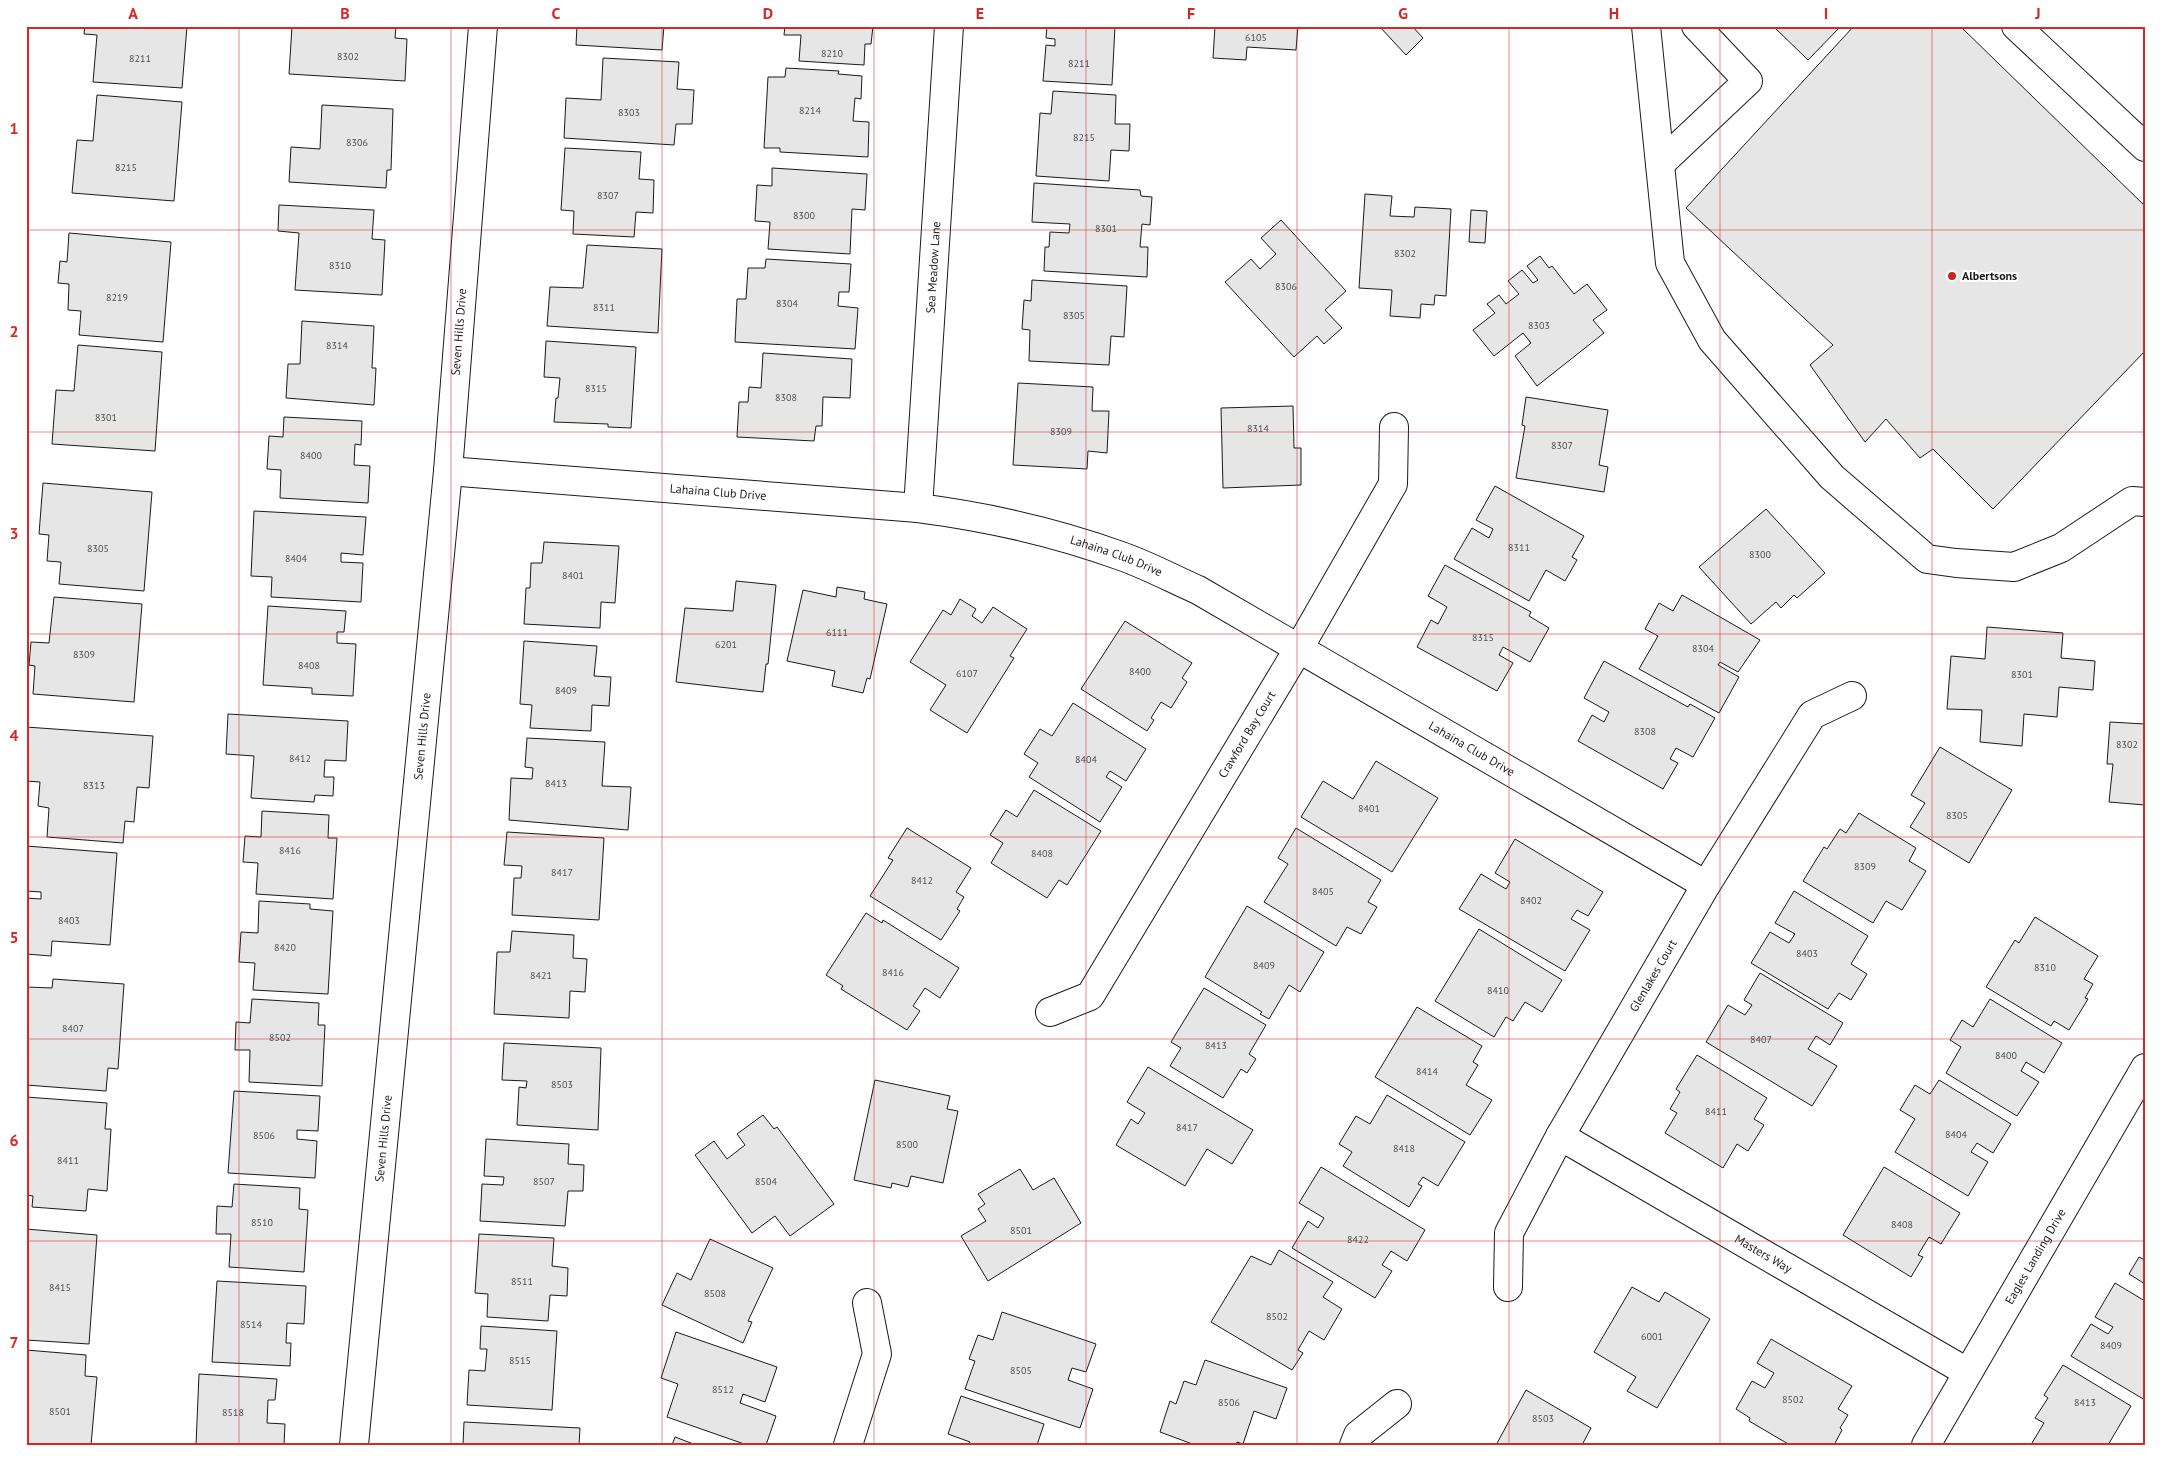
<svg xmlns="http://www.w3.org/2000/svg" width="2171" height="1471" viewBox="0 0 2171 1471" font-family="'PT Sans',sans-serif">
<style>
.building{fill:#e6e6e6;stroke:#1a1a1a}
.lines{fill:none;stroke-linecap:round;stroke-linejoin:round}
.minor-casing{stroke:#1a1a1a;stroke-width:30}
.minor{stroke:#fff;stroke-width:28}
.grid{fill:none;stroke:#d62828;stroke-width:1;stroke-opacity:0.55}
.poi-dot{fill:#c62828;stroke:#fff;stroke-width:2}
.labels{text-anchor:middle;stroke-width:4;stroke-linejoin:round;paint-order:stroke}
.number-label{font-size:10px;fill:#4d4d4d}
.street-label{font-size:12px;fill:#1a1a1a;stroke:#fff}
.poi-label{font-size:12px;font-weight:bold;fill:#1a1a1a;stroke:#fff;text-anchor:start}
.neatline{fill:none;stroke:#d62828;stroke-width:2}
.grid-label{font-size:16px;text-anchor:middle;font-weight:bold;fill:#d62828}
</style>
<rect width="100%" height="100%" fill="#fff"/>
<!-- building -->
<g class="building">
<polygon points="85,26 187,26 182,88 93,82 97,35 84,34"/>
<polygon points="292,26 396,26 395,38 407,39 405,81 289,74"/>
<polygon points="577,26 664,26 662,50 576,45"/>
<polygon points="785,26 873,26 871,44 865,44 864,65 799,61 801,35 784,35"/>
<polygon points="1047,26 1115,26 1112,85 1043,81 1046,45 1055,46 1055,39 1046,38"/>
<polygon points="1215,26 1298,26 1296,50 1247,47 1246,60 1213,58"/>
<polygon points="1379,26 1412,26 1423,38 1406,55"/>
<polygon points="1773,26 1841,26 1808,60"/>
<polygon points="1854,26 1960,26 2145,206 2145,351 1993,509 1933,449 1920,458 1886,419 1865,442 1810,365 1833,345 1686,208"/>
<polygon points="603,58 679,62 677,89 694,90 692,124 676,124 674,145 564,138 566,98 601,100"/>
<polygon points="786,68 839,71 838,74 862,76 861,99 855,98 853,121 869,122 868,157 780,152 780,148 764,148 768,77 785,77"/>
<polygon points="1053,91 1116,95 1115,124 1130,124 1129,151 1111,150 1109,181 1036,176 1040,113 1051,114"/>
<polygon points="97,95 182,102 174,201 72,193 77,140 93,141"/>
<polygon points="322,105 393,109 391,170 387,170 386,188 289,182 291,147 320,149"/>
<polygon points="565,148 641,152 639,179 654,180 653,213 636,212 634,237 573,234 574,211 561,210"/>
<polygon points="772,168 867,174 865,210 852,209 850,254 768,249 770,222 755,221 757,185 772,186"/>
<polygon points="1034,183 1140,190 1141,196 1152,197 1150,225 1142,224 1140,247 1148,247 1147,277 1044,271 1045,247 1049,247 1050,232 1069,233 1070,224 1032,222"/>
<polygon points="1365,194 1392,196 1390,216 1414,217 1415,207 1451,209 1446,296 1435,295 1434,305 1421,304 1420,318 1390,316 1392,290 1359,288"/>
<polygon points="279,205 374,210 372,239 385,240 382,295 295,290 299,233 278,231"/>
<polygon points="1471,210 1487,211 1485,243 1469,242"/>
<polygon points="1281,220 1346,291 1325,310 1342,328 1324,344 1317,336 1294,357 1225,282 1251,259 1260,269 1276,254 1261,238"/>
<polygon points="69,233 171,242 163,342 79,335 81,311 68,310 69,284 58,283 60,261 67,262"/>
<polygon points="587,245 662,249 658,333 547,326 550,287 583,288"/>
<polygon points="1540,256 1549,268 1552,266 1574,294 1587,284 1607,310 1593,320 1604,333 1537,386 1515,356 1531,343 1523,333 1494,356 1473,330 1495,313 1487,304 1499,295 1506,304 1519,294 1508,281 1522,270 1533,283 1538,280 1527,266"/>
<polygon points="766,259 851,264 849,292 839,292 838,306 858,308 855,349 735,342 737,299 746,299 748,268 765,268"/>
<polygon points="1032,280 1127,286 1124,337 1111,336 1109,365 1029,361 1030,330 1022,329 1024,300 1031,301"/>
<polygon points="302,321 374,326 372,368 376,368 374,405 286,398 288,364 300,364"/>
<polygon points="546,341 636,347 631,428 608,427 608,424 554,422 556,398 558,398 560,378 544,377"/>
<polygon points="78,345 162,352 155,451 52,444 56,390 74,391"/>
<polygon points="763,353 852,359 850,398 823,397 822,426 816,426 814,441 737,437 739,402 748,402 749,387 761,388"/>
<polygon points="1018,383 1093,387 1092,411 1109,411 1107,453 1088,451 1087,469 1013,465"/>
<polygon points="1526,397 1608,410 1599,465 1608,467 1604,492 1516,478 1525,426 1522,425"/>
<polygon points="1293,406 1294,448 1301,448 1301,485 1223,488 1221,408"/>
<polygon points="284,417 362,421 361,445 355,444 354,465 370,466 368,503 280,498 281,470 267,469 269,436 283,437"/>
<polygon points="43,483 152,492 144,591 59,584 61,562 47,561 49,535 39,534"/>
<polygon points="1495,486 1584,536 1572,557 1577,560 1565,581 1546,570 1529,601 1454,559 1472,528 1489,538 1493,529 1476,520"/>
<polygon points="1766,509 1825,573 1797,598 1794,595 1781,608 1776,602 1751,624 1699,567"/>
<polygon points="254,511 366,517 363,555 341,553 341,562 363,563 361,602 271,597 272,577 251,576"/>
<polygon points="544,542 619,546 615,603 601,602 600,628 524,624 526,588 530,588 531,563 542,563"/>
<polygon points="1445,565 1531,612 1529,616 1549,628 1530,662 1503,647 1499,655 1513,663 1497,691 1417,647 1431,620 1438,624 1447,607 1428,596"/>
<polygon points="736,581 776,585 768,664 766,664 763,692 676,682 685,608 733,611"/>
<polygon points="837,587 865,592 864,599 887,604 870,679 867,678 863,693 832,686 835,671 787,661 803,590 836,597"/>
<polygon points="1682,595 1760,640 1738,672 1720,662 1718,665 1739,677 1719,713 1639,669 1658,636 1645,629 1659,603 1673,611"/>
<polygon points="54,597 142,604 134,702 33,694 35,666 29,665 31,642 49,643"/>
<polygon points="960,599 976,609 972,616 982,623 993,607 1027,629 1010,656 1014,658 967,733 930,710 946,685 910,662 943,610 951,615"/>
<polygon points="268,606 346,611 344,632 337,632 337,643 356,644 353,696 312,694 312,688 263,685"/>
<polygon points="1125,621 1192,663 1182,678 1187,682 1171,708 1161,702 1151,718 1154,720 1147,731 1081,689"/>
<polygon points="1987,627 2063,633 2061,658 2095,661 2093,690 2059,687 2057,717 2024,714 2022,746 1980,742 1982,710 1947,709 1951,656 1985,659"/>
<polygon points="524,641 597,646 594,676 611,677 609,706 592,705 591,731 530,728 532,705 520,704"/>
<polygon points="1604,661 1688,707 1690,704 1715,718 1693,757 1676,748 1670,759 1678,763 1663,789 1578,741 1592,715 1604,722 1609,712 1584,698"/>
<polygon points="1073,703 1146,749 1126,781 1110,771 1106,777 1122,787 1100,822 1029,777 1038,763 1024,754 1040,729 1052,736"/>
<polygon points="228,714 348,721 346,761 325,760 324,777 334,777 333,796 315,795 314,802 251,798 254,756 226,754"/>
<polygon points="2110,722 2145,724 2145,805 2109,802 2113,764 2107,764"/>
<polygon points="26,727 153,736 149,788 137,787 134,822 125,821 123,843 47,837 49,808 38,806 40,782 26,781"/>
<polygon points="527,738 605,742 602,786 631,787 628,830 509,820 511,778 532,779 533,768 525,767"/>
<polygon points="1940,747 2012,790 1969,863 1910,827 1925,803 1911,795"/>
<polygon points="1376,761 1438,798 1392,872 1301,817 1323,781 1353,799"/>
<polygon points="1034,790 1101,831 1067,885 1059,880 1047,898 991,863 1003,843 990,835 1006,810 1017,817"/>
<polygon points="262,811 329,815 328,838 337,838 333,899 256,894 258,863 243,862 245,836 261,837"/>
<polygon points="1859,813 1916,848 1909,861 1926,871 1902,910 1886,901 1873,923 1803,881 1824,847 1827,849 1840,829 1846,833"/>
<polygon points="907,828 971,868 956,892 964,897 957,909 960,911 941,940 870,896 893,860 888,858"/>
<polygon points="1296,828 1381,880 1368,902 1377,907 1361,934 1347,927 1336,946 1264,902 1288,864 1278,858"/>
<polygon points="507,832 604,838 599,920 512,915 514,878 521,878 522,866 504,865"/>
<polygon points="1515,839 1603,892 1588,916 1577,910 1571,919 1590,930 1565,971 1459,909 1481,874 1506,889 1510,882 1495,873"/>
<polygon points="26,846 117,853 110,945 52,941 51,956 26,954 26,898 41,899 41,892 26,891"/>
<polygon points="1794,891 1868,936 1851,964 1867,974 1851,1000 1839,993 1828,1009 1751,963 1770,932 1789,943 1795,934 1775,923"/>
<polygon points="259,901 310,904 310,909 333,911 328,994 253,990 255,963 239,962 241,932 258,933"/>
<polygon points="1247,906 1324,952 1300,992 1289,985 1269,1019 1260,1014 1262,1012 1205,977"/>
<polygon points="866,913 882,923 883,920 959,968 940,998 925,988 913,1006 920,1011 907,1030 841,989 843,986 826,975"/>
<polygon points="2035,917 2098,956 2084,979 2093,984 2085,998 2088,999 2069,1030 2054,1021 2051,1026 1986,987 2015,940 2019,943"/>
<polygon points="1479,929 1562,980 1542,1012 1525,1002 1513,1021 1506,1017 1494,1037 1435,1001"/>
<polygon points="512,931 574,935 573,958 587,959 585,992 570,991 569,1018 494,1014 497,952 510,952"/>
<polygon points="1760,973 1843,1023 1830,1045 1816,1036 1808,1049 1837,1066 1812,1106 1706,1042 1728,1005 1745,1015 1752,1005 1744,1000"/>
<polygon points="53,979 124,984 118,1069 108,1068 106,1091 26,1085 26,987 52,988"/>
<polygon points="1204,988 1266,1025 1249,1054 1256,1059 1247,1073 1241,1069 1223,1098 1170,1066 1181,1048 1171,1042"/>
<polygon points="252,999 319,1003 318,1025 325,1025 322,1086 249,1082 250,1050 235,1050 236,1022 250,1023"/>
<polygon points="1990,999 2062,1043 2044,1073 2026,1062 2021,1071 2039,1082 2017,1116 1946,1073 1961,1047 1950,1040 1962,1020 1973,1027"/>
<polygon points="1417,1007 1482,1046 1473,1062 1478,1065 1466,1085 1492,1100 1470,1135 1375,1077"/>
<polygon points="504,1043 601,1048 598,1130 517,1125 519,1087 526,1088 527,1081 502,1080"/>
<polygon points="1697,1055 1767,1098 1754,1119 1764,1125 1748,1151 1737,1144 1723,1168 1665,1133 1677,1113 1670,1109 1680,1092 1676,1089"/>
<polygon points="1148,1067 1253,1130 1232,1164 1207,1149 1185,1186 1116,1145 1131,1119 1138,1124 1145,1113 1127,1102"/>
<polygon points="875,1080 950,1096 947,1109 958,1111 943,1183 911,1176 908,1187 892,1183 891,1188 854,1180"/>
<polygon points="1939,1080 2011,1124 1993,1153 1977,1143 1971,1152 1988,1162 1968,1196 1895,1152 1915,1119 1900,1110 1915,1085 1930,1094"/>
<polygon points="234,1091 320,1096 318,1131 297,1130 297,1139 317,1141 315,1178 228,1173"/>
<polygon points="1387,1095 1465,1142 1438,1186 1423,1177 1418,1184 1422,1186 1409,1207 1343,1166 1352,1152 1339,1144 1356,1116 1370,1124"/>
<polygon points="26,1097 107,1103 105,1129 111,1129 107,1191 88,1189 86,1211 32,1207 33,1196 26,1195"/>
<polygon points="763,1115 774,1129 777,1127 834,1204 790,1236 775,1216 752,1233 695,1155 714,1141 727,1159 745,1145 737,1134"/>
<polygon points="486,1139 569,1144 568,1164 584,1165 583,1191 568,1191 565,1226 480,1221 482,1184 503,1185 504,1177 484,1176"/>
<polygon points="1321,1167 1425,1230 1407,1261 1391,1251 1382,1265 1392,1271 1375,1298 1292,1248 1308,1221 1318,1228 1324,1218 1299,1203"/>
<polygon points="1884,1167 1960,1213 1941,1244 1929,1237 1918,1255 1923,1257 1911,1277 1843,1235"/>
<polygon points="1020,1169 1033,1190 1054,1178 1081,1223 988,1281 961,1236 986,1221 978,1209 985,1204 978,1194"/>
<polygon points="234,1184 300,1188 299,1209 308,1210 304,1272 229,1267 231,1234 216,1234 217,1206 232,1207"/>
<polygon points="26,1229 97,1235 89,1344 26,1340"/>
<polygon points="479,1234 554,1238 552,1266 568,1268 567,1296 550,1295 548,1321 487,1317 488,1294 475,1293"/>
<polygon points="710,1239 773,1268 748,1321 752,1322 743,1343 662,1305 677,1273 691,1280"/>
<polygon points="1279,1250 1333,1282 1323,1297 1342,1309 1324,1340 1309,1331 1298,1350 1303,1353 1292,1370 1211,1322 1251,1256 1271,1265"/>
<polygon points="2139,1257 2145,1260 2145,1284 2129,1274"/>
<polygon points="217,1281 306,1286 304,1324 287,1323 286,1343 291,1343 290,1366 212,1362"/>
<polygon points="2115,1283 2145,1301 2145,1400 2071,1356 2091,1324 2108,1334 2113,1327 2095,1317"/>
<polygon points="1632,1287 1659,1302 1665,1292 1710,1319 1657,1408 1627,1391 1636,1377 1594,1352"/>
<polygon points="1002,1312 1096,1344 1086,1372 1072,1368 1068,1380 1093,1389 1080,1428 965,1389 975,1361 969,1359 978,1335 993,1340"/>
<polygon points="481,1326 557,1331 552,1410 467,1405 469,1370 485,1371 487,1349 480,1349"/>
<polygon points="676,1332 777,1367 765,1402 743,1394 740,1403 776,1416 766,1445 747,1445 667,1417 678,1384 661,1378"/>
<polygon points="1771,1339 1852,1386 1838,1409 1848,1415 1840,1428 1842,1430 1834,1445 1790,1445 1749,1421 1750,1418 1736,1409 1752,1381 1765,1388 1774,1373 1757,1363"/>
<polygon points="26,1350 86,1355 85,1376 97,1377 91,1445 26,1445"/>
<polygon points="1205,1360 1287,1388 1276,1419 1254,1411 1243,1444 1237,1442 1236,1445 1195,1445 1160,1432 1170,1401 1176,1404 1184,1381 1196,1385"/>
<polygon points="2063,1365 2131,1406 2108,1445 2036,1445 2032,1443 2044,1423 2035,1418 2048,1398 2044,1395"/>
<polygon points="199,1374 277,1379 275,1400 268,1400 267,1423 285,1424 284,1445 196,1445"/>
<polygon points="1526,1390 1591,1428 1582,1445 1496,1445"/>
<polygon points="961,1396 1044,1424 1037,1445 969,1445 970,1442 948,1434"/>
<polygon points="464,1422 580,1428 579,1445 463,1445"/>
<polygon points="675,1437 696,1445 672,1445"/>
</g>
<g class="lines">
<!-- minor casing -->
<g class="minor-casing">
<g id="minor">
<polyline points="1646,26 1670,263 1712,340 1832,477 1927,559 1956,563 2014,567 2061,548 2132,501 2145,502"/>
<polyline points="2016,26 2145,147"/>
<polyline points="1660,164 1748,81 1696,26"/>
<path id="s1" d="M 448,471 L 918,508 C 988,517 1055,532 1121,556 C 1147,565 1173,579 1198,590 L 1706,885"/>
<path id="s2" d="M 918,508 L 949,26"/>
<path id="s3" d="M 1050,1012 L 1090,996 L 1299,648 L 1393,484 L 1394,427"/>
<path id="s4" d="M 1560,1136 L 1967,1372"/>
<path id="s5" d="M 1508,1287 L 1509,1233 L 1560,1136 L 1706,885 L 1812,715 L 1852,696"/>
<path id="s6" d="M 354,1445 L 448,471 L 483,26"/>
<polyline points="848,1445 877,1354 867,1303"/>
<polyline points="1354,1445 1358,1435 1397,1404"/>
<path id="s7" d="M 1926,1445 L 2145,1068"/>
</g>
</g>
<!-- minor -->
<use href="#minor" class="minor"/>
</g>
<!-- grid -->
<path class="grid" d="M 239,26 L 239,1445M 451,26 L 451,1445M 662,26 L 662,1445M 874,26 L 874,1445M 1086,26 L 1086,1445M 1297,26 L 1297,1445M 1509,26 L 1509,1445M 1720,26 L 1720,1445M 1932,26 L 1932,1445M 26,230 L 2145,230M 26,432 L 2145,432M 26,634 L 2145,634M 26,837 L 2145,837M 26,1039 L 2145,1039M 26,1241 L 2145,1241"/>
<!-- markers -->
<circle class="poi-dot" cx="1952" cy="276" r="5"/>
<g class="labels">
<!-- number labels -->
<g class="number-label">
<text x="1256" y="41">6105</text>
<text x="832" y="57">8210</text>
<text x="348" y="60">8302</text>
<text x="140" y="62">8211</text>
<text x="1079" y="67">8211</text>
<text x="810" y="114">8214</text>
<text x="629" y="116">8303</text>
<text x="1084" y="141">8215</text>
<text x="357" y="146">8306</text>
<text x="126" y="171">8215</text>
<text x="608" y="199">8307</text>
<text x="804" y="219">8300</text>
<text x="1106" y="232">8301</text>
<text x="1405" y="257">8302</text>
<text x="340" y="269">8310</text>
<text x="1286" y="290">8306</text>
<text x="117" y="301">8219</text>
<text x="787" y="307">8304</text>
<text x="604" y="311">8311</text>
<text x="1074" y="319">8305</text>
<text x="1539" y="329">8303</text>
<text x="337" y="349">8314</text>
<text x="596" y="392">8315</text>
<text x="786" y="401">8308</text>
<text x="106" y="421">8301</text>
<text x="1258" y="432">8314</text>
<text x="1061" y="435">8309</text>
<text x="1562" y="449">8307</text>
<text x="311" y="459">8400</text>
<text x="1519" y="551">8311</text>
<text x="98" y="552">8305</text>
<text x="1760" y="558">8300</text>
<text x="296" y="562">8404</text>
<text x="573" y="579">8401</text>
<text x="837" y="636">6111</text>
<text x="1483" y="641">8315</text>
<text x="726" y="648">6201</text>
<text x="1703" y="652">8304</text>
<text x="84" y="658">8309</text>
<text x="309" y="669">8408</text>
<text x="1140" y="675">8400</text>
<text x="967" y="677">6107</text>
<text x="2022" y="678">8301</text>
<text x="566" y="694">8409</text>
<text x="1645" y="735">8308</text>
<text x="2127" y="748">8302</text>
<text x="300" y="762">8412</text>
<text x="1086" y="763">8404</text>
<text x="556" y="787">8413</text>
<text x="94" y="789">8313</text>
<text x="1369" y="812">8401</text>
<text x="1957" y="819">8305</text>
<text x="290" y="854">8416</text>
<text x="1042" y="857">8408</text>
<text x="1865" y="870">8309</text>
<text x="562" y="876">8417</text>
<text x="922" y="884">8412</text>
<text x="1323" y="895">8405</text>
<text x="1531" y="904">8402</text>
<text x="69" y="924">8403</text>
<text x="285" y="951">8420</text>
<text x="1807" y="957">8403</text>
<text x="1264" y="969">8409</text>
<text x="2045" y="971">8310</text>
<text x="893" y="976">8416</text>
<text x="541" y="979">8421</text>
<text x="1498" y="994">8410</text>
<text x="73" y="1032">8407</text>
<text x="280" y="1041">8502</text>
<text x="1761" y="1043">8407</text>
<text x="1216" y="1049">8413</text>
<text x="2006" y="1059">8400</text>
<text x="1427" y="1075">8414</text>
<text x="562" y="1088">8503</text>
<text x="1716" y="1115">8411</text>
<text x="1187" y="1131">8417</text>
<text x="1956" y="1138">8404</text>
<text x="264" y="1139">8506</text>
<text x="907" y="1148">8500</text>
<text x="1404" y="1152">8418</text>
<text x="68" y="1164">8411</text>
<text x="544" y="1185">8507</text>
<text x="766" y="1185">8504</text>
<text x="262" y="1226">8510</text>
<text x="1902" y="1228">8408</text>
<text x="1021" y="1234">8501</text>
<text x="1358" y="1243">8422</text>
<text x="522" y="1285">8511</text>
<text x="60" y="1291">8415</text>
<text x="715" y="1297">8508</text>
<text x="1277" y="1320">8502</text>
<text x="251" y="1328">8514</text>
<text x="1652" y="1340">6001</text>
<text x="2111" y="1349">8409</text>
<text x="520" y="1364">8515</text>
<text x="1021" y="1374">8505</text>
<text x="723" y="1393">8512</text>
<text x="1793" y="1403">8502</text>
<text x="1229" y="1406">8506</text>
<text x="2085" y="1406">8413</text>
<text x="60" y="1415">8501</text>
<text x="233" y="1416">8518</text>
<text x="1543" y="1422">8503</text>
</g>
<!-- street labels -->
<g class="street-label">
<text dy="4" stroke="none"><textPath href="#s2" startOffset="241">Sea Meadow Lane</textPath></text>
<text dy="4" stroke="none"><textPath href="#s6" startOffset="1118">Seven Hills Drive</textPath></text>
<text dy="4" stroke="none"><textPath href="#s1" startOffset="271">Lahaina Club Drive</textPath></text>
<text dy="4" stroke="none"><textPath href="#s1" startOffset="676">Lahaina Club Drive</textPath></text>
<text dy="4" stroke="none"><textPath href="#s3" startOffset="348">Crawford Bay Court</textPath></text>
<text dy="4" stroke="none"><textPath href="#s6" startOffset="712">Seven Hills Drive</textPath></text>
<text dy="4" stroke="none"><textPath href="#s1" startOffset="1081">Lahaina Club Drive</textPath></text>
<text dy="4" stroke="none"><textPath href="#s5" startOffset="349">Glenlakes Court</textPath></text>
<text dy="4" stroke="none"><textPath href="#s6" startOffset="308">Seven Hills Drive</textPath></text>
<text dy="4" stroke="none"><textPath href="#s4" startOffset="235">Masters Way</textPath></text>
<text dy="4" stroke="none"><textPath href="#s7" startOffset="218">Eagles Landing Drive</textPath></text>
</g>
<!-- poi labels -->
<g class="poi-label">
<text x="1962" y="280">Albertsons</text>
</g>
</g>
<!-- border -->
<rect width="2171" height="1471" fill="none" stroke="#ffffff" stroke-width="55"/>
<rect x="28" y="28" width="2116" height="1416" class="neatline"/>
<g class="grid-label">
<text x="133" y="19">A</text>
<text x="345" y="19">B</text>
<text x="556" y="19">C</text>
<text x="768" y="19">D</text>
<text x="980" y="19">E</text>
<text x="1191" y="19">F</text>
<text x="1403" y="19">G</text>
<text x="1614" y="19">H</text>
<text x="1826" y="19">I</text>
<text x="2038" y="19">J</text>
<text x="14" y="134">1</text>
<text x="14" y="337">2</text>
<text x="14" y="539">3</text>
<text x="14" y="741">4</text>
<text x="14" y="943">5</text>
<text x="14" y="1146">6</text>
<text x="14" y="1348">7</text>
</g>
</svg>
